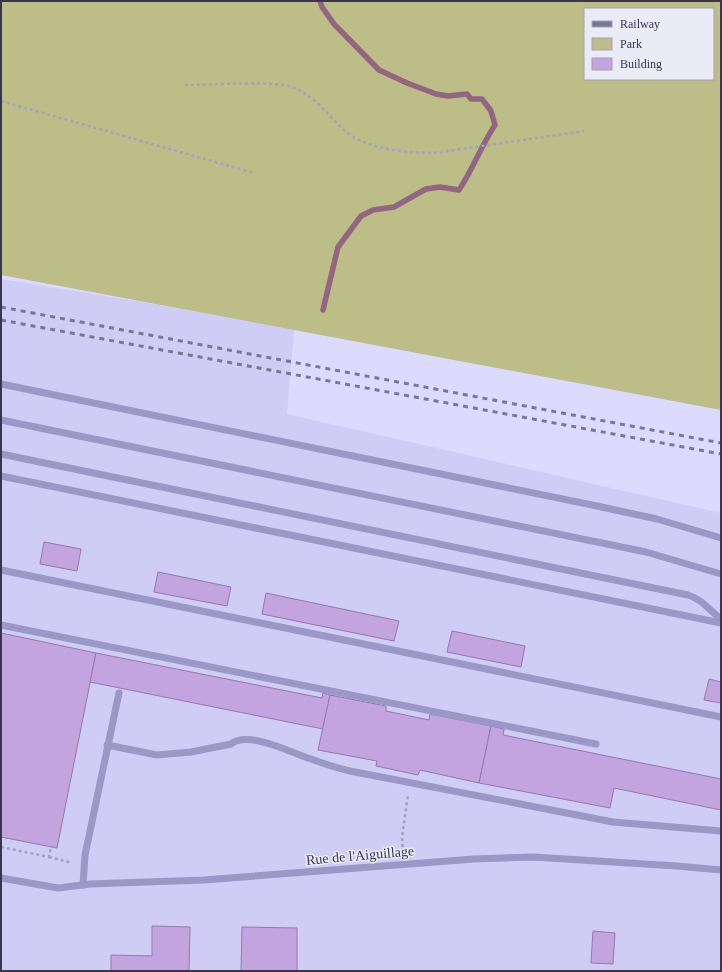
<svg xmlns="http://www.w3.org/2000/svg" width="722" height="972" viewBox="0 0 722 972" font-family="Georgia,serif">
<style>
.built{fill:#cfccf5}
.green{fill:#bcbd87;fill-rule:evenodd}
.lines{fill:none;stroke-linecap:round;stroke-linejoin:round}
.stream{stroke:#936582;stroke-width:5.5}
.building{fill:#c4a4df;stroke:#9578ad}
.path{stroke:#a4a1c1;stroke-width:2.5;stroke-dasharray:3 3;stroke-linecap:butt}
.lane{stroke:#9b97c6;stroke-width:7}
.rail{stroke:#7a7794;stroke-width:3;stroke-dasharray:5 5;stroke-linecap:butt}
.labels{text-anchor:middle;stroke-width:3;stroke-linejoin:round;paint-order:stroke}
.street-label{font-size:14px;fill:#38354d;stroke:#ebeaf7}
</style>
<rect width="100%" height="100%" fill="#dddaff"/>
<!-- built -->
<polygon class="built" points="1,279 143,302 294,330 287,414 721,513 721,971 1,971"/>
<!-- green -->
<path class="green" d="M 1,1 L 721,1 L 721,410 L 1,275 ZM 585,9 L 713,9 L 713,79 L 585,79 Z"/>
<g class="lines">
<!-- stream -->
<path class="stream" d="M 320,1 L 322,7 L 334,24 L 379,70 L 407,83 L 436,94 L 448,96 L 467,94 L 471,99 L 482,99 L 491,111 L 495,125 C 481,146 473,169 459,190 L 440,187 L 426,189 L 394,207 L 373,210 L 361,216 L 338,247 L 323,310"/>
</g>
<!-- building -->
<g class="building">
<polygon points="44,542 81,549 77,571 40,564"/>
<polygon points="158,572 231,587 227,606 154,592"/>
<polygon points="266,593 399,621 394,641 262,614"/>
<polygon points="452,631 525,646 521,667 447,652"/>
<polygon points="1,633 96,653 57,848 1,837"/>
<polygon points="96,653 322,698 323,693 330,695 323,729 90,682"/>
<polygon points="709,679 721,682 721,703 704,700"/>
<polygon points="330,695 386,706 386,711 429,720 430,714 491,726 479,783 420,770 418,775 376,766 377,761 318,750"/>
<polygon points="491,726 504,729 503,735 721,779 721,810 614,788 610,808 479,783"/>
<polygon points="152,926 190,927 189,971 111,971 111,955 152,956"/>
<polygon points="242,927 297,928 297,971 241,971"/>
<polygon points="593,931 615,933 613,964 591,963"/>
</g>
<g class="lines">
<!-- path -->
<g class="path">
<path d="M 185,85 C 209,85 277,80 295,88 C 316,97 330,118 346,132 C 367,149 408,153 434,153 L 584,131"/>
<polyline points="1,101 254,173"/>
<polyline points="1,847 49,857 51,847"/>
<polyline points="403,853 402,837 408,795"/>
<polyline points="49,857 72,863"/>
</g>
<!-- lane -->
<g class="lane">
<polyline points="1,384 597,506 657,519 721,538"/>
<polyline points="1,420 646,552 721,574"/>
<path d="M 1,454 L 688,595 C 702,599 710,611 721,619"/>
<polyline points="1,476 721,623"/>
<polyline points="1,570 721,717"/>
<polyline points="1,625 596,744"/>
<path d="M 107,745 L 157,755 L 191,752 L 231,744 C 248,730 292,753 311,759 C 324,764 337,768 350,771 L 613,822 L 721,831"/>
<polyline points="1,878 58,888 90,884 204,880 474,859 533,857 677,866 721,870"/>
<polyline points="83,885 85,855 119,693"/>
</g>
<!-- rail -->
<g class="rail">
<polyline points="1,307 721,443"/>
<polyline points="1,320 721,454"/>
</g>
</g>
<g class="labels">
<!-- street labels -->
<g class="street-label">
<text transform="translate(360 855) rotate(-5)" y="5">Rue de l'Aiguillage</text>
</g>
</g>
<!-- border -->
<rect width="722" height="972" fill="none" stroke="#38354d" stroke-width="4"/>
<!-- legend -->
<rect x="584" y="8" width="130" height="72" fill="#ebeaf7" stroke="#a3a2b3"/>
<rect x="592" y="21" width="20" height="6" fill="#7a7794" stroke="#a3a2b3"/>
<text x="620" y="28" font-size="12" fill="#38354d">Railway</text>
<rect x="592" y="38" width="20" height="12" fill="#bcbd87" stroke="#a3a2b3"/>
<text x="620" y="48" font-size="12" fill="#38354d">Park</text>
<rect x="592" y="58" width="20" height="12" fill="#c4a4df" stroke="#a3a2b3"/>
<text x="620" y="68" font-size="12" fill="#38354d">Building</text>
</svg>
